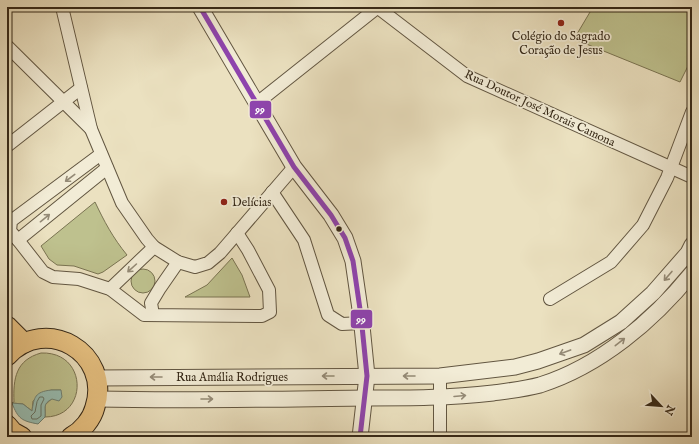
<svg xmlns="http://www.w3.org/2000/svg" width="699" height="444" viewBox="0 0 699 444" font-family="'IM FELL English',serif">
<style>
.green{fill:#bec18e;stroke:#7a7452}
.water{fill:#98beb3;stroke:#708275}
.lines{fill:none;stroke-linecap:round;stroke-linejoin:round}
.shore{stroke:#667365;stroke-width:1}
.minor-casing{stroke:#625641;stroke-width:14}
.tertiary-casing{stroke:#625641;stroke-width:17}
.primary-casing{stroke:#352817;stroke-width:21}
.minor{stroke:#f2ecd6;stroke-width:12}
.tertiary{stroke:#f2ecd6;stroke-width:15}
.primary{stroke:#e6c080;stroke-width:19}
.bus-1-casing{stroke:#f2ecd6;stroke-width:8}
.bus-1{stroke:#8e44ad;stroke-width:5}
.oneway{stroke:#948a76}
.poi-dot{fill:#8f2418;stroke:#f2ecd6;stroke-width:1.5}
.bus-dot{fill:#352817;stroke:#f2ecd6;stroke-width:1.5}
.labels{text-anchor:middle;stroke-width:3.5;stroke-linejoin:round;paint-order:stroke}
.poi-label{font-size:12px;fill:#352817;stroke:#f2ecd6}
.street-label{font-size:12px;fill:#352817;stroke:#f2ecd6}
.line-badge{stroke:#f2ecd6;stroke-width:1.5}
.badge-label{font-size:11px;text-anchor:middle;font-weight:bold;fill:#fff}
</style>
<rect width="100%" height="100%" fill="#ebe1c0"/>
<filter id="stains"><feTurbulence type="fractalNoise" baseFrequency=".005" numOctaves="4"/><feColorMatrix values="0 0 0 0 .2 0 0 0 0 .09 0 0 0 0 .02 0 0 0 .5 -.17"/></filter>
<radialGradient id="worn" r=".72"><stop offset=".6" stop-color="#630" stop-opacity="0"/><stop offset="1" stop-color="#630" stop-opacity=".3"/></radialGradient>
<!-- green -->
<g class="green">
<polygon points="593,7 692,7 692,58 680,82 574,39"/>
<path d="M 95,202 C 104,221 113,238 127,255 L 103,272 L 98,274 L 74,266 L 57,265 L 49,259 L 41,246 Z"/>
<polygon points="232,258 242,275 250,297 185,297 207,285"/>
<circle cx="143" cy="281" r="12"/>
<path d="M 41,353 C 88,351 89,417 45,417 L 45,405 L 61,390 L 51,390 L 33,401 L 32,411 L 23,404 L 12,403 L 14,402 C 13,378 16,360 41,353 Z"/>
</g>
<!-- water -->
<path class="water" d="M 51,390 L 61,390 L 62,397 L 59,401 L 52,399 C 42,404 46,408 45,417 L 38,424 C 22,421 18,419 12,403 L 23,404 L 32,411 C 34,397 35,392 51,390 Z"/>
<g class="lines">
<!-- shore -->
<polygon class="shore" points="40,397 43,397 44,399 41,405 41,416 37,419 32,419 31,416 35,412 37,402"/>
<!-- minor casing -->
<g class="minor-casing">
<g id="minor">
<polyline points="62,7 91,129 122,203 147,239 154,247 178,262 195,267 208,263 220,253 294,167"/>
<polyline points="377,7 467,76 692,177"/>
<polyline points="7,46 91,129"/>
<polyline points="257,103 378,7"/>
<polyline points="7,146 81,88"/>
<polyline points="101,154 11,221 10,231 18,240 107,168"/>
<polyline points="272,192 304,240 328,315 342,324 362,323"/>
<polyline points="18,240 43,272 53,277 79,279 110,289 144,315 262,316 270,312 269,290 248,250 237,233"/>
<polyline points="110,289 154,247"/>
<polyline points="550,299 611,262 643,225 667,178 692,112"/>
<polyline points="153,315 151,303 160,288 178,262"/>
<polyline points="440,376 440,437"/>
</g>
</g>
<!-- tertiary casing -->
<g class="tertiary-casing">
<g id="tertiary">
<polyline points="200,7 294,167 331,215 345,238 353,261 361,316 367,376 360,437"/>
<polyline points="97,378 440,376 515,367 538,361 584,345 621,322 653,293 688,253 692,245"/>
<path d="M 98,399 C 187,401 277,399 366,398 C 408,398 450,398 493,393 C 508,391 525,389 540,385 C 600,366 653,321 692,273"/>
</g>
</g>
<!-- primary casing -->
<g class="primary-casing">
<g id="primary">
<polyline points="7,326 24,343"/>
<path d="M 7,356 C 46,314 112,353 95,407 C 92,419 82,431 71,437"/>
<polyline points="7,425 13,432 22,437"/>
</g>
</g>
<!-- minor -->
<use href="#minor" class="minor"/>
<!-- tertiary -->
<use href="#tertiary" class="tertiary"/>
<!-- primary -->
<use href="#primary" class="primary"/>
<!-- bus-1 casing -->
<g class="bus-1-casing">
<polyline id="bus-1" points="200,7 294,167 331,215 345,238 353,261 361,316 367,376 360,437"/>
</g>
<!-- bus-1 -->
<use href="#bus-1" class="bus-1"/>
</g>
<!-- one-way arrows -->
<defs><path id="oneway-shaft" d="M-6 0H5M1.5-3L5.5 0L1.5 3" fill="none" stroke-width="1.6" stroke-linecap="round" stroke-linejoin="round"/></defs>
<g class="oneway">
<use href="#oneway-shaft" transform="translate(70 178) rotate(143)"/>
<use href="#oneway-shaft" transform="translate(45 218) rotate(-39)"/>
<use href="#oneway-shaft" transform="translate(132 268) rotate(138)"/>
<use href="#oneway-shaft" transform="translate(668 276) rotate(131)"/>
<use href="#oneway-shaft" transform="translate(620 342) rotate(-38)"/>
<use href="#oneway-shaft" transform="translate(565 352) rotate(160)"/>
<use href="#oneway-shaft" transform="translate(328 376) rotate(180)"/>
<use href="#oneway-shaft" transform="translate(409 376) rotate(180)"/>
<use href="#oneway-shaft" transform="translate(156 377) rotate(180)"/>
<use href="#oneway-shaft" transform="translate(460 396) rotate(-5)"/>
<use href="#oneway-shaft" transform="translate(207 399)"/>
</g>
<!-- markers -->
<g class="poi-dot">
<circle cx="561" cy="23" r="4"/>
<circle cx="224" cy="202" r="4"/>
</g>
<circle class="bus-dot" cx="339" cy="229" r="3.5"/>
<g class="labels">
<!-- poi labels -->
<g class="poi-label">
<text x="561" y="40">Colégio do Sagrado<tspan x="561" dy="14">Coração de Jesus</tspan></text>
<text x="232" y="206" text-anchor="start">Delícias</text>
</g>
<!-- street labels -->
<g class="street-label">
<text transform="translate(540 108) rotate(25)" y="4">Rua Doutor José Morais Camona</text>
<text x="232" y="381">Rua Amália Rodrigues</text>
</g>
</g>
<g class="line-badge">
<rect x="249" y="100" width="23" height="19" rx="4" fill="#8e44ad"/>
<rect x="350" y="309" width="23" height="20" rx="4" fill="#8e44ad"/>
</g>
<g class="badge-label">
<text x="260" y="113">99</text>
<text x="361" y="323">99</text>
</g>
<!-- margin -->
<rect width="699" height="444" fill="none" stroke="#ebe1c0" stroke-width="24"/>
<rect x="8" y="8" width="683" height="428" fill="none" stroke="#352817" stroke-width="2"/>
<rect x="12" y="12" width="675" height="420" fill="none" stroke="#352817"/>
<!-- north arrow -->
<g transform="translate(661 406) rotate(116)" stroke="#f2ecd6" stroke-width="3" paint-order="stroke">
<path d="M0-3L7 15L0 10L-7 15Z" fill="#352817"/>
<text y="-6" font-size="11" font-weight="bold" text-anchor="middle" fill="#352817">N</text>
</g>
<rect width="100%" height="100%" filter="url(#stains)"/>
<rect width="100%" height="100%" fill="url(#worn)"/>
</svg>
